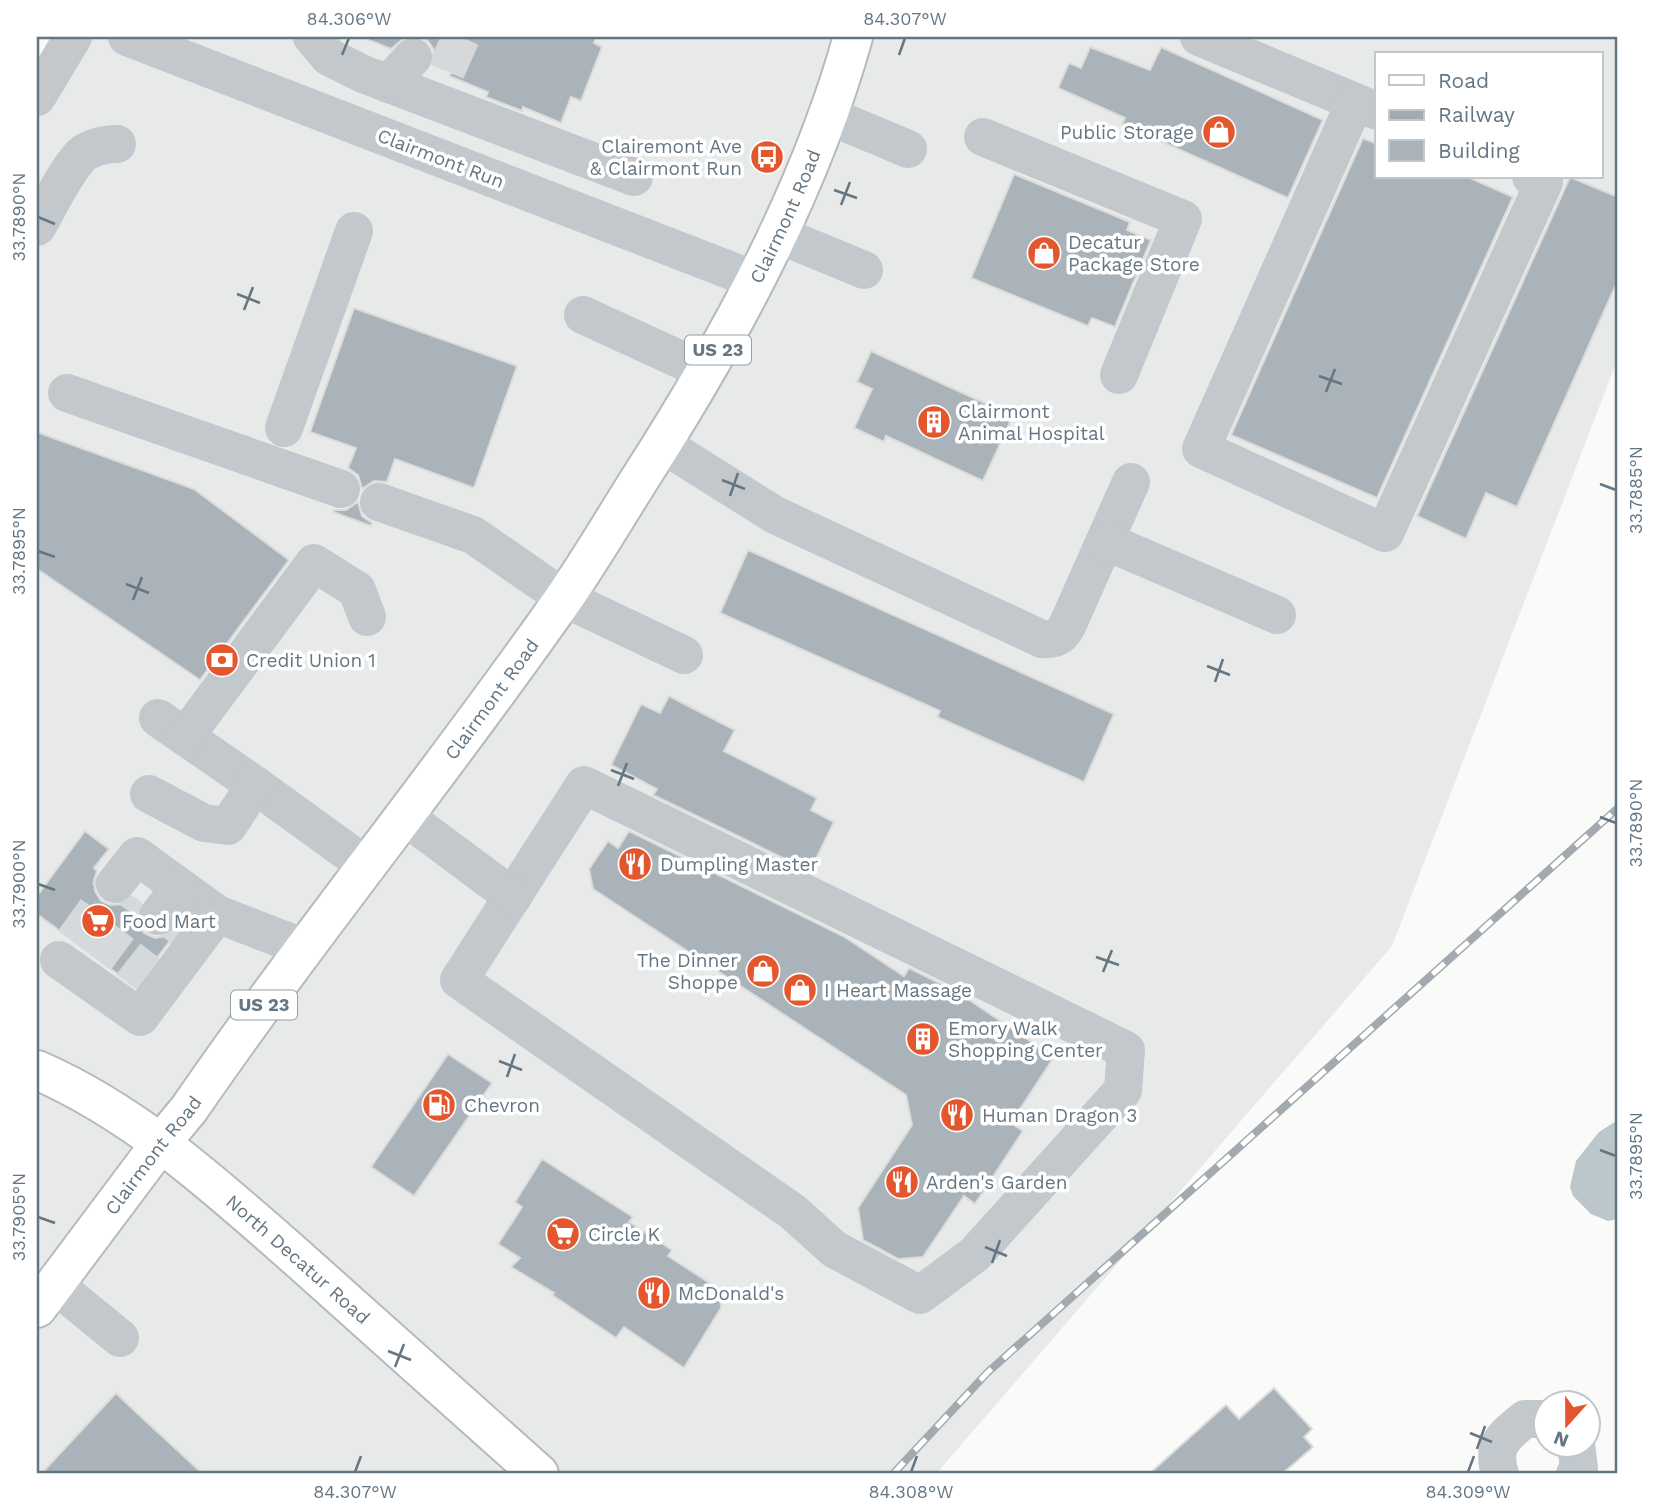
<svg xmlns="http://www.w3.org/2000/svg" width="1655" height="1511" viewBox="0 0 1655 1511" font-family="'Work Sans',sans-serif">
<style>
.built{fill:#e8e9e9;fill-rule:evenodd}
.water{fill:#bbc7cb}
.building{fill:#aab3b9;stroke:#dcdcda;stroke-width:2}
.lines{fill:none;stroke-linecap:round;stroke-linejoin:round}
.minor-tunnel{stroke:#d5d9db;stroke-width:38;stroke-dasharray:38 19;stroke-linecap:butt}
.major-casing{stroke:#b5babe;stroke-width:42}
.minor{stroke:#c3c8cc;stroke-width:38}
.major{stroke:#fff;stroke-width:38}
.rail-casing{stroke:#a2aab0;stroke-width:8}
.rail{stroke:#fff;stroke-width:5;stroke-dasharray:16;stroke-linecap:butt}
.ticks{fill:none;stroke:#657683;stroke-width:2.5}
.labels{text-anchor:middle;stroke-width:7;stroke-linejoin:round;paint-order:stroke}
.shield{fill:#fff;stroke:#939fa8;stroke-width:2}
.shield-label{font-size:18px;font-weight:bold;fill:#657683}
.poi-label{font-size:19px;fill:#657683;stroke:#fff;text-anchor:start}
.street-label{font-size:19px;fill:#657683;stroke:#fff}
.neatline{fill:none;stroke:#657683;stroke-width:2.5}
.ticks-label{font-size:18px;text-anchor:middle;fill:#657683}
</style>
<rect width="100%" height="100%" fill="#fafaf8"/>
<!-- built -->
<path class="built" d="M 66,37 L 1618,37 L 1618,358 L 1392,946 L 936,1474 L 37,1474 L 37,87 ZM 1377,54 L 1601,54 L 1601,177 L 1377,177 Z"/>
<!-- water -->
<polygon class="water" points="1618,1120 1618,1219 1608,1221 1591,1214 1573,1196 1570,1187 1576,1161 1599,1132"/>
<!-- building -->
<g class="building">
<polygon points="367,37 405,37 391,49 366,39"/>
<polygon points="420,37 596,37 594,43 602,47 581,101 571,97 561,123 523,107 522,111 486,97 488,92 449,76 452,72 433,65 434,50 428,41"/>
<polygon points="1090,47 1150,70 1161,47 1323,120 1288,198 1122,124 1125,118 1058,88 1069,63 1081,68"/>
<polygon points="1363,138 1377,144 1377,177 1468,177 1513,197 1377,498 1231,435"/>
<polygon points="1014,174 1130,222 1127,230 1151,240 1115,327 1092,318 1088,326 971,278"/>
<polygon points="1570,177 1618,197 1618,280 1517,507 1486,493 1466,539 1417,516"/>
<polygon points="354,308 517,366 474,488 395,459 387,482 374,481 362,489 358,475 348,468 356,448 310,432"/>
<polygon points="871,351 1013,416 983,481 886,436 884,442 854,428 872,389 857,382"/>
<polygon points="37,432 194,489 289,560 200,680 37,569"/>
<polygon points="358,502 362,516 372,523 371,526 333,512 334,510 346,510"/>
<polygon points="748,550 1114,714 1084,782 937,717 940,711 720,613"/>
<polygon points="669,696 735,730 724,751 817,798 811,810 834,822 810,871 653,795 657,789 611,765 641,704 660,713"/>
<polygon points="85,831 109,849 94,868 97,871 94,880 95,891 101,901 111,905 122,904 133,897 141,903 136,914 138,925 144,933 155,938 166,936 176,929 178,930 135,987 37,914 37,896"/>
<polygon points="629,831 843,936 904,976 909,968 956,991 1054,1057 1011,1123 1023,1131 975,1204 964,1196 923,1257 898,1259 863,1240 858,1208 912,1125 906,1095 593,889 589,869 608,841 618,848"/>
<polygon points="448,1054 492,1083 414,1196 371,1167"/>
<polygon points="542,1159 633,1217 629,1222 672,1250 668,1256 719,1289 721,1308 684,1368 624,1327 616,1338 552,1295 554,1293 511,1267 520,1258 498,1244 522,1207 515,1202"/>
<polygon points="1274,1388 1312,1429 1304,1437 1313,1447 1282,1474 1149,1474 1226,1405 1239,1419"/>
<polygon points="116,1393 138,1414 203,1474 41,1474"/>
</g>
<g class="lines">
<!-- minor-tunnel -->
<g class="minor-tunnel">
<polyline points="446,71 461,37"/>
<polyline points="74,941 115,884"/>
<polyline points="96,958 138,901"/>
<polyline points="132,985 176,929"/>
</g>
<!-- major casing -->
<g class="major-casing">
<g id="major">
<path id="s1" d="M 37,1070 C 138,1114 220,1190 302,1262 C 381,1332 460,1404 539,1474"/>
<path id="s2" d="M 37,1308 L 160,1144 L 189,1109 C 308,936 442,773 562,601 C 590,561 615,518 641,477 C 728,341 809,194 853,37"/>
</g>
</g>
<!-- minor -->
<g class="minor">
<polyline points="127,37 755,280"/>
<polyline points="312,37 329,57 363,74 634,177"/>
<polyline points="1199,37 1377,111"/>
<polyline points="388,84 413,57"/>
<polyline points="37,97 73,37"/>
<polyline points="1355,102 1201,449 1385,533 1544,182 1531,177"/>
<polyline points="827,115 908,149"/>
<polyline points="983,137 1183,219 1119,375"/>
<path d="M 37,227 C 48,208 69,164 85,152 C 96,146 105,144 117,144"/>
<polyline points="777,234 864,270"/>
<polyline points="583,315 705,371"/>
<polyline points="67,393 341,489"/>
<polyline points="284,428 354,231"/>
<path d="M 662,444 L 775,515 L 1042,639 C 1054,640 1062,636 1067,626 L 1131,482"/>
<polyline points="379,502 473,535 564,598 684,655"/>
<polyline points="1105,541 1277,615"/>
<polyline points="158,718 255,785 367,866"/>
<polyline points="185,737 314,563 357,590 367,617"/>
<polygon points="584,785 1126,1050 1123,1090 975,1254 920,1295 834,1249 793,1212 459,980"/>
<polyline points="149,794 204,823 228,826 255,785"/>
<polyline points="404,816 513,897"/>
<polyline points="115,884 137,856 217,914 305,948"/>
<polyline points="158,916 180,887"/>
<polyline points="59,960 140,1017 217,914"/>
<polyline points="55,1285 120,1338"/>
<path d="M 1500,1474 C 1491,1445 1504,1436 1525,1419 L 1546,1419"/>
<polyline points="1575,1474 1579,1468 1576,1444"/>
</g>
<!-- major -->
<use href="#major" class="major"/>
<!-- rail casing -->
<g class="rail-casing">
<polyline id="rail" points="893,1474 987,1373 1618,808"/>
</g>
<!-- rail -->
<use href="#rail" class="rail"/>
</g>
<!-- ticks -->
<path class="ticks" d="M 342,55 L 349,38M 899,55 L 905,38M 834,190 L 857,198M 841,205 L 850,182M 38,217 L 55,224M 237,294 L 260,303M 244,310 L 253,287M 1319,376 L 1342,384M 1326,392 L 1335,369M 722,480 L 745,489M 1600,484 L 1616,490M 730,496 L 738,473M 38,551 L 55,557M 126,584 L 149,593M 133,600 L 142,577M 1207,666 L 1230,675M 1215,682 L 1223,659M 611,770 L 634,779M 618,786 L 627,763M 1600,817 L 1616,823M 38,884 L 55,890M 1096,957 L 1119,965M 1103,972 L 1112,950M 499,1061 L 522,1070M 507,1077 L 515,1054M 1600,1150 L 1616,1156M 38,1217 L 55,1223M 985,1247 L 1007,1256M 992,1263 L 1000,1240M 388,1351 L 411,1360M 395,1367 L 404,1344M 1470,1433 L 1492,1442M 1477,1449 L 1485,1426M 355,1472 L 361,1456M 911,1472 L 917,1456M 1468,1472 L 1474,1456"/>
<!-- icons -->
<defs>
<g id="shop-disc" transform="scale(1.75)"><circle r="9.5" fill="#e4572e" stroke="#fff"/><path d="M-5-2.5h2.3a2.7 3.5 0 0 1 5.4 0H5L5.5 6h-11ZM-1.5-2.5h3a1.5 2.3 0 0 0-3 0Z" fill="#fff"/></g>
<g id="bus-disc" transform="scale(1.75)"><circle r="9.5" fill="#e4572e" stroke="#fff"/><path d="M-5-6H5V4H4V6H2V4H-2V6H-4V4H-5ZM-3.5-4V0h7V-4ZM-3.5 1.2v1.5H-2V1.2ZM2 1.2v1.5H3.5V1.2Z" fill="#fff"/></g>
<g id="building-disc" transform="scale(1.75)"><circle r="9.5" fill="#e4572e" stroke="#fff"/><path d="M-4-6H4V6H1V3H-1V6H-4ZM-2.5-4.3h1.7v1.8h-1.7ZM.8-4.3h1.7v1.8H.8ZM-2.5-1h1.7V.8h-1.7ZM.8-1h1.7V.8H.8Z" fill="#fff"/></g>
<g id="bank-disc" transform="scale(1.75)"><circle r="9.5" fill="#e4572e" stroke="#fff"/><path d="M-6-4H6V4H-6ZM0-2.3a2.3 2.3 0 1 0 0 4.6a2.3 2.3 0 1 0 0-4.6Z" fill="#fff"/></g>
<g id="restaurant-disc" transform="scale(1.75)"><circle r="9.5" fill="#e4572e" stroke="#fff"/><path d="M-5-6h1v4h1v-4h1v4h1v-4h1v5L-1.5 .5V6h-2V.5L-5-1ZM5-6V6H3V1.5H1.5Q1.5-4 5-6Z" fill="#fff"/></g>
<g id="supermarket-disc" transform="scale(1.75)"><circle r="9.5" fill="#e4572e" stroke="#fff"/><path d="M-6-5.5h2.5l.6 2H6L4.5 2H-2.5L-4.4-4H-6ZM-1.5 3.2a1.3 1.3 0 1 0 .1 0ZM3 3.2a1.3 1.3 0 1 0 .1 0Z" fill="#fff"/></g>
<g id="fuel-disc" transform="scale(1.75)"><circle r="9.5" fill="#e4572e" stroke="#fff"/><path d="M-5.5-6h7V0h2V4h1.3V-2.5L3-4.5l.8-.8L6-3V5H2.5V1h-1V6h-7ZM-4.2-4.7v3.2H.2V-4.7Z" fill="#fff"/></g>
</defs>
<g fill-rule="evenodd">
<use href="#shop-disc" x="1219" y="132"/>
<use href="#bus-disc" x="767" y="157"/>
<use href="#shop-disc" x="1044" y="253"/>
<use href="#building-disc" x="934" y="422"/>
<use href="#bank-disc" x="222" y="660"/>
<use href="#restaurant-disc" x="635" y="864"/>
<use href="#supermarket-disc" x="98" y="921"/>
<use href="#shop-disc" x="763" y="971"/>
<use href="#shop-disc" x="800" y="990"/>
<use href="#building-disc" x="923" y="1039"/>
<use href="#fuel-disc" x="439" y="1105"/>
<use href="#restaurant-disc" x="957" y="1115"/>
<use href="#restaurant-disc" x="902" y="1182"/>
<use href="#supermarket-disc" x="563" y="1234"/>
<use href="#restaurant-disc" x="654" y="1293"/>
</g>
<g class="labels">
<!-- shield labels -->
<g class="shield">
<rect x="685" y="335.5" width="66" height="29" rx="5"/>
<rect x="231" y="990.5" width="66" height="29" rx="5"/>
</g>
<g class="shield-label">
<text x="718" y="356">US 23</text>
<text x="264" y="1011">US 23</text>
</g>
<!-- poi labels -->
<g class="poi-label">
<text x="1194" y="139" text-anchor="end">Public Storage</text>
<text x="742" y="153" text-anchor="end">Clairemont Ave<tspan x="742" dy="22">&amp; Clairmont Run</tspan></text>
<text x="1068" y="249">Decatur<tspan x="1068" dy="22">Package Store</tspan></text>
<text x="958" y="418">Clairmont<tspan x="958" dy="22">Animal Hospital</tspan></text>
<text x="246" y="667">Credit Union 1</text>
<text x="660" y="871">Dumpling Master</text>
<text x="122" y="928">Food Mart</text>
<text x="738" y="967" text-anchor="end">The Dinner<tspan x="738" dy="22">Shoppe</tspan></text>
<text x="824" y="997">I Heart Massage</text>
<text x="948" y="1035">Emory Walk<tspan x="948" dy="22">Shopping Center</tspan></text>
<text x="464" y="1112">Chevron</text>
<text x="982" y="1122">Human Dragon 3</text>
<text x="926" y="1189">Arden's Garden</text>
<text x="588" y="1241">Circle K</text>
<text x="678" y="1300">McDonald's</text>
</g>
<!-- street labels -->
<g class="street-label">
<text transform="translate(441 158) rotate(21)" y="7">Clairmont Run</text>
<text dy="7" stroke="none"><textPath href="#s2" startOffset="1326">Clairmont Road</textPath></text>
<text dy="7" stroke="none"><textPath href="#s2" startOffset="760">Clairmont Road</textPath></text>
<text dy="7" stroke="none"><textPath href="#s2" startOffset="192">Clairmont Road</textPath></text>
<text dy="7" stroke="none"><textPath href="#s1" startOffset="324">North Decatur Road</textPath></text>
</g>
</g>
<!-- border -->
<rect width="1655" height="1511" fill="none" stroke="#ffffff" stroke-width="77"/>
<!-- legend -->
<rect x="1375" y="52" width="228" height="126" fill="#ffffff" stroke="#c1c8cd" stroke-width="2"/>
<rect x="1389" y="75" width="35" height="10" fill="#ffffff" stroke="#c1c8cd" stroke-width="2"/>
<text x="1438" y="88" font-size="21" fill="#657683">Road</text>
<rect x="1389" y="110" width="35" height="10" fill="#a2aab0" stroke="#c1c8cd" stroke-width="2"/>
<text x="1438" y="122" font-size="21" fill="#657683">Railway</text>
<rect x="1389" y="140" width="35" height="21" fill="#aab3b9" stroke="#c1c8cd" stroke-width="2"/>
<text x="1438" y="158" font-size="21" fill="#657683">Building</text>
<!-- north arrow -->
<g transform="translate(1567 1424) rotate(201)"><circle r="33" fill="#ffffff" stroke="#c1c8cd" stroke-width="2"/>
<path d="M0-5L12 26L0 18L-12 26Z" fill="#e4572e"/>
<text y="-10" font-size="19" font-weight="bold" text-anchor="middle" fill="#657683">N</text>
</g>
<rect x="38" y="38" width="1578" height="1434" class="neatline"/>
<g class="ticks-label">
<text x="349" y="25">84.306°W</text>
<text x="905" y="25">84.307°W</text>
<text transform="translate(19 217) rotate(-90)" y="6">33.7890°N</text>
<text transform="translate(1636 490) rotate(-90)" y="6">33.7885°N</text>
<text transform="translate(19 551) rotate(-90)" y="6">33.7895°N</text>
<text transform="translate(1636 823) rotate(-90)" y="6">33.7890°N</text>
<text transform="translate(19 884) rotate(-90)" y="6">33.7900°N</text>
<text transform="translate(1636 1156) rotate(-90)" y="6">33.7895°N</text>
<text transform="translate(19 1217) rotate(-90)" y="6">33.7905°N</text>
<text x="355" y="1498">84.307°W</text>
<text x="911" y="1498">84.308°W</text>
<text x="1468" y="1498">84.309°W</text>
</g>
</svg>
